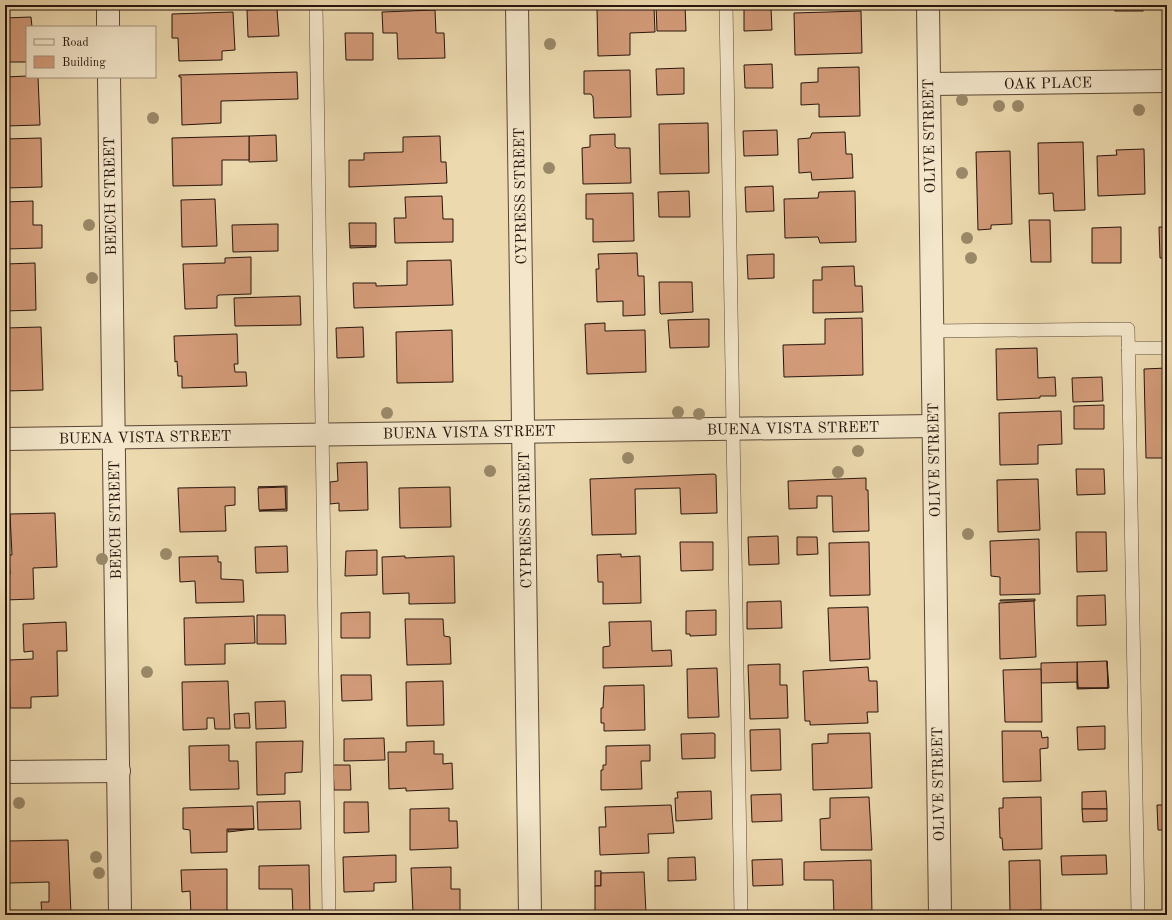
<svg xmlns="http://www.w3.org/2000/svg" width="1172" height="920" viewBox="0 0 1172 920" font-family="'Old Standard TT',serif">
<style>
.building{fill:#d39b79;stroke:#28150d}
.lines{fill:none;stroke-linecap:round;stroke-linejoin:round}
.lane-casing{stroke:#594635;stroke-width:14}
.street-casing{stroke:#594635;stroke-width:24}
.lane{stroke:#f3e6ca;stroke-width:13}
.street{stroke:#f3e6ca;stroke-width:22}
.tree{fill:#9a8969}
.labels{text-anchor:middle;stroke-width:4;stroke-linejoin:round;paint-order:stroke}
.street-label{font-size:15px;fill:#28150d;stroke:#f3e6ca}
</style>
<rect width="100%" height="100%" fill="#ecd9ae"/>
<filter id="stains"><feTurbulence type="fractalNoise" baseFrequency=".005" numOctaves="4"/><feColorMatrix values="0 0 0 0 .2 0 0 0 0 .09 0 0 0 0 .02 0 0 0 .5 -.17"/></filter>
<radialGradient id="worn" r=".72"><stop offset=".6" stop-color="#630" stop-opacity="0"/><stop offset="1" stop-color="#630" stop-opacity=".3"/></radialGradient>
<!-- building -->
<g class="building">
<polygon points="656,5 685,5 686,31 657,31"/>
<polygon points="1030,5 1082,5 1030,7"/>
<rect x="1115" y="5" width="28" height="6"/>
<polygon points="1152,5 1167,5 1167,7 1152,8"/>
<polygon points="654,7 655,32 630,33 630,55 598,56 597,9"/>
<polygon points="744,8 771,8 772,30 744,31"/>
<polygon points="277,9 279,36 248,37 247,10"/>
<polygon points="435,10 436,33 444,33 445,58 398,59 397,33 383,33 382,12"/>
<polygon points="861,11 862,53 795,55 794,13"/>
<polygon points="233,12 235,50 222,51 222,60 179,61 178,38 172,38 172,14"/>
<polygon points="31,17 32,27 27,27 27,62 5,62 5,18"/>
<polygon points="345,33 373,33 373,60 346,60"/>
<polygon points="772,64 773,88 745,88 744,65"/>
<polygon points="859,67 860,116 819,117 819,104 801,105 801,83 818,82 818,68"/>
<polygon points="684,68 684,94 657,95 656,69"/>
<polygon points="630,70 631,117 594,118 593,97 591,94 584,94 584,71"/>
<polygon points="297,72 298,99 221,101 221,123 182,125 181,77 179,77 179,75"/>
<polygon points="27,76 38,77 40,125 5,126 5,77"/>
<polygon points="708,123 709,173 660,174 659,124"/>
<polygon points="777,130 778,155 744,156 743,131"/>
<polygon points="845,132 846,154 852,154 853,178 812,180 811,172 799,173 798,139 810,138 812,133"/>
<polygon points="615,134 615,146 617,148 630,148 631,183 583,184 582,148 590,147 590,135"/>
<polygon points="276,135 277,161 249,162 249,136"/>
<polygon points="249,136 249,160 222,160 222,185 173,186 172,138"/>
<polygon points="440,136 441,162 446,162 447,183 349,187 349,160 364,160 364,153 403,152 403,137"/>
<polygon points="41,138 42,187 5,188 5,139"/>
<polygon points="1083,142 1085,210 1054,211 1053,193 1039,194 1038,143"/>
<polygon points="1144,149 1145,194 1098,196 1097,156 1117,155 1116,150"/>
<polygon points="1010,151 1012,224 991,225 991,229 978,230 976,152"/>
<polygon points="1163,152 1167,152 1167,208 1164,208"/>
<polygon points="773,186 774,211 746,212 745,187"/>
<polygon points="689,191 690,217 659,217 658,192"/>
<polygon points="855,191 856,242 820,243 818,237 785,238 784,199 818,198 819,192"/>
<polygon points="633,193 634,241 593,242 593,219 586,219 586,194"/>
<polygon points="442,196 443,219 453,219 453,242 395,243 394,218 406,218 405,197"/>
<polygon points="215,199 217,246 182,247 181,200"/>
<polygon points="33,201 33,225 42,225 42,248 5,249 5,202"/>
<polygon points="1029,220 1050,220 1051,262 1031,262"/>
<polygon points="349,223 376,223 376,246 350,246"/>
<polygon points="278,224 278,251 233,252 232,225"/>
<polygon points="1121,227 1121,263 1092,263 1092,228"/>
<polygon points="1159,227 1167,227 1167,258 1160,258"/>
<polygon points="350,246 376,246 376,247 350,248"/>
<polygon points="637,253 638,276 644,276 645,315 623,316 623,301 597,302 596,269 599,269 598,254"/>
<polygon points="774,254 774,278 748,279 747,255"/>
<polygon points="251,257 251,294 219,295 217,296 217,308 185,309 183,264 225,263 225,258"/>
<polygon points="451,260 453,305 354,308 353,283 376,283 376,286 407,285 407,261"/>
<polygon points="35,263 36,310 5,311 5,264"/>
<polygon points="854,266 855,286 862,286 863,312 813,313 813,280 822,280 822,267"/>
<polygon points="659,282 692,282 693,312 661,314 660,313"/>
<polygon points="300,296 301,325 235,326 234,298"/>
<polygon points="862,318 863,375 784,377 783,345 825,344 825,319"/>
<polygon points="709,319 709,347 670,348 668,320"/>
<polygon points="605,323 605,331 645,330 646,372 587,374 585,324"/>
<polygon points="41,327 43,390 5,391 5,328"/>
<polygon points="363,327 364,357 337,358 336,328"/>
<polygon points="452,330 453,382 397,383 396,332"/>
<polygon points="237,334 238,364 234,364 235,372 246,372 247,386 182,388 182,376 178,376 177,361 175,362 174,336"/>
<polygon points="1037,348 1038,378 1055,377 1056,396 1040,396 1040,398 997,400 996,349"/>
<polygon points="1167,368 1167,458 1146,458 1144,369"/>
<polygon points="1102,377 1103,401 1073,402 1072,378"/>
<polygon points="1104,405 1104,429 1074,429 1074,406"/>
<polygon points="1061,411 1062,444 1038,445 1038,464 1000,465 999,413"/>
<polygon points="367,462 368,510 339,511 339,503 330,504 330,482 338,481 337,463"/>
<polygon points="1076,469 1104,469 1105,494 1077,495"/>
<polygon points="714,474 716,475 717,513 681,514 680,488 635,489 636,534 592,535 590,479"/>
<polygon points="866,478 866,490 868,490 869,531 833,532 832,496 817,496 817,508 789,509 788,481"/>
<polygon points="1038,479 1040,530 998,532 997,480"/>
<polygon points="287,486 287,511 259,511 286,509 285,487 258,487"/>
<polygon points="235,487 235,505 225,506 226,531 180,532 178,488"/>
<polygon points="285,487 286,509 259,510 258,488"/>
<polygon points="450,487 451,527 400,528 399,488"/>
<polygon points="55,513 57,567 33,568 34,599 5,600 5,574 10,574 9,555 12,555 10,514"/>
<polygon points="1076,532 1106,532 1107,571 1077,572"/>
<polygon points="778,536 779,564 749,565 748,537"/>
<polygon points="797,537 817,537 818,554 797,555"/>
<polygon points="1039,539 1040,594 1000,595 1000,577 991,576 990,541"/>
<polygon points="680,542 713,542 713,570 681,571"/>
<polygon points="869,542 870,595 830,596 829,543"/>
<polygon points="287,546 288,572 256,573 255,547"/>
<polygon points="377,550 377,575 345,576 346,551"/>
<polygon points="621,554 621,557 640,556 641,603 603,604 603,582 598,582 597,555"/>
<polygon points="218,556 218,562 221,562 221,579 243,580 244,602 196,603 195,581 180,582 179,557"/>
<polygon points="405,556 405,558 454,556 455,603 409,604 409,593 383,594 382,557"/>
<polygon points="1105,595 1106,625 1077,626 1077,596"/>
<polygon points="1035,599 1035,601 1000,601 1000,600"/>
<polygon points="781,601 782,628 747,629 747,602"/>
<polygon points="1034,601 1036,657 1000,659 999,603"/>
<polygon points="868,607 870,659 830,661 828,608"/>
<polygon points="716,610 716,635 690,636 690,634 686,634 686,611"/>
<polygon points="370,612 370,638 341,638 341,613"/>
<polygon points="257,615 285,615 286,644 257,644"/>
<polygon points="254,616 255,643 225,644 225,664 185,665 184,618"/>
<polygon points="405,619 443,619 444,636 450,637 451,664 407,665"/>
<polygon points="651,621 652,651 671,650 672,666 603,668 603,647 610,646 609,622"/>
<polygon points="66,622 67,651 57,651 58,696 31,697 31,708 10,708 9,660 33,659 33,651 24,652 23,624"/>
<polygon points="1107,661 1108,688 1078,688 1077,662"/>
<polygon points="1107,661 1109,688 1077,689 1077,682 1078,688 1108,688"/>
<polygon points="1077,662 1077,682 1041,683 1041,663"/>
<polygon points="780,664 780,685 787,685 788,718 750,719 748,665"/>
<polygon points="868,667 869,681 877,681 878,712 867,712 868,723 810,725 810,721 805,721 803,671"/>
<polygon points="717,668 719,717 688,718 687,669"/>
<polygon points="1041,669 1042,722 1005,722 1003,670"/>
<polygon points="341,675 371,675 372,700 342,701"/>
<polygon points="228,681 230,729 215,729 214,718 207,718 207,729 183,730 182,682"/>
<polygon points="443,681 444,725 407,726 406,682"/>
<polygon points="644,685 645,730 604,731 604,723 601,723 601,708 603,708 604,686"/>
<polygon points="285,701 286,728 256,729 255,702"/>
<polygon points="249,713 250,728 235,728 234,714"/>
<polygon points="1105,726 1105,749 1078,750 1077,727"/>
<polygon points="780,729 781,770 751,771 750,730"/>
<polygon points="1002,731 1041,731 1042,738 1048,737 1048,748 1040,749 1041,781 1003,782"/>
<polygon points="713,733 715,734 715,758 682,759 681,734"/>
<polygon points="870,733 872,788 813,790 812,744 828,743 828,734"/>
<polygon points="384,738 385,760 344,761 344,739"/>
<polygon points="303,741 302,772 285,773 285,794 257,795 256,742"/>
<polygon points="434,741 434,754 443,754 443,764 452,763 453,789 406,791 406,788 389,789 388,752 406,752 406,742"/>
<polygon points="229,745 229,761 238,761 239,789 190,790 189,746"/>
<polygon points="650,745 650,761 641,761 642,789 601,790 601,770 603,770 603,765 606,765 606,746"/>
<polygon points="333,765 350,765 351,790 334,790"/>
<polygon points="711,791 712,819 676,821 675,798 678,798 677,792"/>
<polygon points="1106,791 1107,809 1082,809 1082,792"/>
<polygon points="781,794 782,821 752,822 751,795"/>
<polygon points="869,797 872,850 821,850 820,819 830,818 830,798"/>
<polygon points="1041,797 1042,849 1003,850 1002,838 1000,838 999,808 1003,808 1003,798"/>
<polygon points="300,801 301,829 258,830 257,802"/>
<polygon points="344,802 368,802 369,832 344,833"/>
<polygon points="671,805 674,833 648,834 649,853 600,855 599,827 606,827 605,807"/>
<polygon points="1157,805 1167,805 1167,830 1158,830"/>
<polygon points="253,806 254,829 227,829 227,852 191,853 190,830 183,829 183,808"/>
<polygon points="449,808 449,821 457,821 458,848 410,850 410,809"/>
<polygon points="1082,809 1107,809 1107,821 1083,822"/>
<polygon points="254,829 228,832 228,830"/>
<polygon points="68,840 71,915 42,915 41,902 49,902 49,882 9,883 8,841"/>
<polygon points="396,855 396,882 374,883 374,891 344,892 343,857"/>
<polygon points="1106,855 1107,874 1062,875 1061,856"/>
<polygon points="695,857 696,880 668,881 668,858"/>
<polygon points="782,859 783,885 753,886 752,860"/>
<polygon points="871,860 872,914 834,915 833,880 804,880 804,862"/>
<polygon points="1040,860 1041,910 1010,911 1009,861"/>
<polygon points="309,865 310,915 293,915 292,889 259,889 259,866"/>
<polygon points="451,867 451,889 460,889 460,912 413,913 411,868"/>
<polygon points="227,869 227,914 191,915 190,891 182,892 181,870"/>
<rect x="595" y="871" width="6" height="15"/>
<polygon points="644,872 646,913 595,914 595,886 601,886 601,873"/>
</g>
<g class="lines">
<!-- lane casing -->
<g class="lane-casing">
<g id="lane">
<polyline points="316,5 329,915"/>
<polyline points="726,5 741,915"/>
<polyline points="932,331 1128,329 1138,915"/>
<polyline points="1128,348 1167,348"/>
</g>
</g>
<!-- street casing -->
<g class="street-casing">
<g id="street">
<polyline points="108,5 108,27"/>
<polyline points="517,5 530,915"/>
<polyline points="928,5 940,915"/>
<polyline points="109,77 120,915"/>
<polyline points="929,84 1167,81"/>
<polyline points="5,439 933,426"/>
<polyline points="5,772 119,771"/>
</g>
</g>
<!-- lane -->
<use href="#lane" class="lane"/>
<!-- street -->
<use href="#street" class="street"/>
</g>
<!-- trees -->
<g class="tree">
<circle cx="550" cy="44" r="6"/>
<circle cx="962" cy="100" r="6"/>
<circle cx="999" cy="106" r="6"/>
<circle cx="1018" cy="106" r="6"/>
<circle cx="1139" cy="110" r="6"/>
<circle cx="153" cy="118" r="6"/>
<circle cx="549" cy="168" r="6"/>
<circle cx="962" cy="173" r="6"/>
<circle cx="89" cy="225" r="6"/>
<circle cx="967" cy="238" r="6"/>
<circle cx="971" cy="258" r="6"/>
<circle cx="92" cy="278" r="6"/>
<circle cx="678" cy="412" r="6"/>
<circle cx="387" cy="413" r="6"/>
<circle cx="699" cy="414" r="6"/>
<circle cx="858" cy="451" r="6"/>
<circle cx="628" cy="458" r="6"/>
<circle cx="490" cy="471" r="6"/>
<circle cx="838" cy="472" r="6"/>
<circle cx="968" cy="534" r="6"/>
<circle cx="166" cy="554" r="6"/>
<circle cx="102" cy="559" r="6"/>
<circle cx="147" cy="672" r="6"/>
<circle cx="19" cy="803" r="6"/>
<circle cx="96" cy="857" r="6"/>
<circle cx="99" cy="873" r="6"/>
</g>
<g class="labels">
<!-- street labels -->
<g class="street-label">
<text transform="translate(1048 83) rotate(-1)" y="5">OAK PLACE</text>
<text transform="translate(929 136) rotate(-91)" y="5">OLIVE STREET</text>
<text transform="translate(110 196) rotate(-91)" y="5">BEECH STREET</text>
<text transform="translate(520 196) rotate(-91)" y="5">CYPRESS STREET</text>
<text transform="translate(793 428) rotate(-1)" y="5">BUENA VISTA STREET</text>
<text transform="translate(469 432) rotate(-1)" y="5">BUENA VISTA STREET</text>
<text transform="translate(145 437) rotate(-1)" y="5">BUENA VISTA STREET</text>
<text transform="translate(934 460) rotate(-91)" y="5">OLIVE STREET</text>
<text transform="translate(115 520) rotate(-91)" y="5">BEECH STREET</text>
<text transform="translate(525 520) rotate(-91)" y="5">CYPRESS STREET</text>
<text transform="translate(938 784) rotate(-91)" y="5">OLIVE STREET</text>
</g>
</g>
<!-- margin -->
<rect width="1172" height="920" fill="none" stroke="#ecd9ae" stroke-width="20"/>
<rect x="6" y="6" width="1160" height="908" fill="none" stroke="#28150d" stroke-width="2"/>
<rect x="10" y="10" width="1152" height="900" fill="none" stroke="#28150d"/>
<!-- legend -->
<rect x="26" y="26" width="130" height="52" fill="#f3e6ca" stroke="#a2927e"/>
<rect x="34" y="39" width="20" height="6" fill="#f3e6ca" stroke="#a2927e"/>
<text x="62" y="46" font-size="12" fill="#28150d">Road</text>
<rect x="34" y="56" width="20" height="12" fill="#d39b79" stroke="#a2927e"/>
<text x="62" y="66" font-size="12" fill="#28150d">Building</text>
<rect width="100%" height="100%" filter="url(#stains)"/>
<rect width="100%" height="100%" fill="url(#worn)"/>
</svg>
